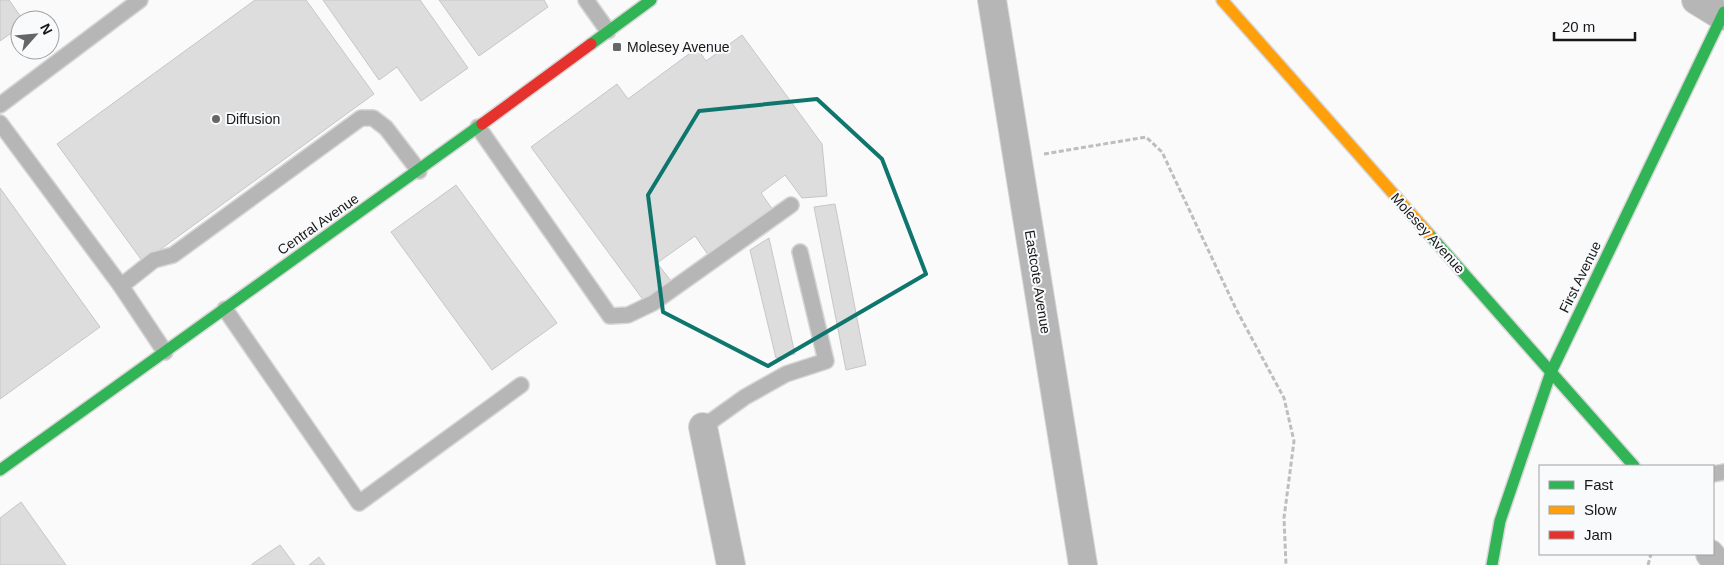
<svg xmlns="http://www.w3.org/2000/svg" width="1724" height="565" viewBox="0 0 1724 565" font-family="Helvetica,sans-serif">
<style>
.building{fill:#ddddde;stroke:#c7c6c7}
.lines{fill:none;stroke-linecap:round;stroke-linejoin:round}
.lane-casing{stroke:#d6d6d7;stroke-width:18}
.street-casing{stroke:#d6d6d7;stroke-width:30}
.fast-casing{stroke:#d6d6d7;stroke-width:14}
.slow-casing{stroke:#d6d6d7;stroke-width:14}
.jam-casing{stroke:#d6d6d7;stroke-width:14}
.path{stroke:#bebebf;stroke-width:3;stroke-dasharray:5 2.5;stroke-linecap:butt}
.lane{stroke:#b7b6b6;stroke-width:15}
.street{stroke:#b7b6b6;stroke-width:28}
.fast{stroke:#30b455;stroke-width:11}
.slow{stroke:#ff9f0a;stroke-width:11}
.jam{stroke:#e5322d;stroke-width:11}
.marked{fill:none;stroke:#0f766e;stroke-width:4;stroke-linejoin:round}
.poi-dot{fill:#666667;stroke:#f9fafc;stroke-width:2}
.labels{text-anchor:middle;stroke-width:4;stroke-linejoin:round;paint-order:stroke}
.poi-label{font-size:14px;fill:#171718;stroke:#f9fafc;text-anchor:start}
.street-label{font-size:14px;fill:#171718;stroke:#f9fafc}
</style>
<rect width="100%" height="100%" fill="#fafafb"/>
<!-- building -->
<g class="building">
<polygon points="0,0 9,0 23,20 20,20 20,27 0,41"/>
<polygon points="255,0 306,0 374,94 143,262 57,144"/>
<polygon points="323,0 420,0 468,68 421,101 397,67 379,80"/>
<polygon points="439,0 544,0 548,7 479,56"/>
<polygon points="742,35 822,144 827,196 802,198 785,175 761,193 775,213 711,259 695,236 657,263 671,281 644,301 531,147 617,84 628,99 697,48 706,61"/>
<polygon points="456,185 557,323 492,370 391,232"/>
<polygon points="0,188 100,327 0,399"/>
<polygon points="835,204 866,365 846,370 814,207"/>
<polygon points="769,238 795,354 776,358 750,250"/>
<polygon points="21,502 66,565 0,565 0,518"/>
<polygon points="280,545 295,565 252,565 252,564"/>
<polygon points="319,557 325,565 309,565"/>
</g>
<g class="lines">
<!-- lane casing -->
<g class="lane-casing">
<g id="lane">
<polyline points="586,0 608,31"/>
<polyline points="0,105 140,0"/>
<polyline points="0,123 121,286 165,352"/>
<polyline points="478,127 610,316 628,315 653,303 791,205"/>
<polyline points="121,286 154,260 173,255 361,118 373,118 386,128 419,171"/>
<polyline points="225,309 359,503 521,385"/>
<polyline points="703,427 745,397 786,374 826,361 800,252"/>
<polyline points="1713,474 1724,472"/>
</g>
</g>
<!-- street casing -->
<g class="street-casing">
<g id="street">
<polyline points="992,0 1083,565"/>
<polyline points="1696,0 1722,16"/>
<polyline points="703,427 731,565"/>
<polyline points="1710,554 1719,565"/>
</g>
</g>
<!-- fast casing -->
<g class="fast-casing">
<g id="fast">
<polyline points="591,44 651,0"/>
<polyline points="1428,233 1634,466"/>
<polyline points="0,470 482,124"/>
<polyline points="1492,565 1500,521 1551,372 1724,12"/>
</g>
</g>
<!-- slow casing -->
<g class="slow-casing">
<polyline id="slow" points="1222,0 1428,233"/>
</g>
<!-- jam casing -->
<g class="jam-casing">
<polyline id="jam" points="482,124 591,44"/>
</g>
<!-- path -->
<g class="path">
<polyline points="1044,154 1146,137 1162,152 1236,309 1284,398 1294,441 1284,518 1286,565"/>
<polyline points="1648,565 1651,554"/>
</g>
<!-- lane -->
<use href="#lane" class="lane"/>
<!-- street -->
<use href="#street" class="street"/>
<!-- fast -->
<use href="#fast" class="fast"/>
<!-- slow -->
<use href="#slow" class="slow"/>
<!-- jam -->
<use href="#jam" class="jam"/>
</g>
<!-- marked area -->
<path class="marked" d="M 817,99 L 882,159 L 926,274 L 768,366 L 663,312 L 648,195 L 699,111 Z"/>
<!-- markers -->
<g class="poi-dot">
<rect x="612" y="42" width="10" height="10" rx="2.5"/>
<circle cx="216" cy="119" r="5"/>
</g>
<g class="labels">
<!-- poi labels -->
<g class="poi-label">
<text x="627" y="52">Molesey Avenue</text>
<text x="226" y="124">Diffusion</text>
</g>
<!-- street labels -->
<g class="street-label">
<text transform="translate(318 224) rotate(-35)" y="5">Central Avenue</text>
<text transform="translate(1428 233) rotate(48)" y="5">Molesey Avenue</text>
<text transform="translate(1580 277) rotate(-64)" y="5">First Avenue</text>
<text transform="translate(1038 282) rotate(81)" y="5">Eastcote Avenue</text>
</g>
</g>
<!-- legend -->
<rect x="1539" y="465" width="175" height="90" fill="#f9fafc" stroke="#9f9fa1"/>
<rect x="1549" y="481" width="25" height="8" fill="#30b455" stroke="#9f9fa1"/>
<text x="1584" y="490" font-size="15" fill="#171718">Fast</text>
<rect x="1549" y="506" width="25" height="8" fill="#ff9f0a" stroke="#9f9fa1"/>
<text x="1584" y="515" font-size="15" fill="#171718">Slow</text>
<rect x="1549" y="531" width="25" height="8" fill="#e5322d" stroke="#9f9fa1"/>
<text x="1584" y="540" font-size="15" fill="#171718">Jam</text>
<!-- north arrow -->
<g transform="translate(35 35) rotate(63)"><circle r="24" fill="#f9fafc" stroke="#9f9fa1"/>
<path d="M0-4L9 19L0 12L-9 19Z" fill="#666667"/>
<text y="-8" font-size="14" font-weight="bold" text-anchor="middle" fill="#171718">N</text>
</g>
<!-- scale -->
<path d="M1554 32v8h81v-8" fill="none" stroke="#171718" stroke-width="2.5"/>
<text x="1562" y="32" font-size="15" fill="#171718" stroke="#f9fafc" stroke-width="4" paint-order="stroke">20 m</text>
</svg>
